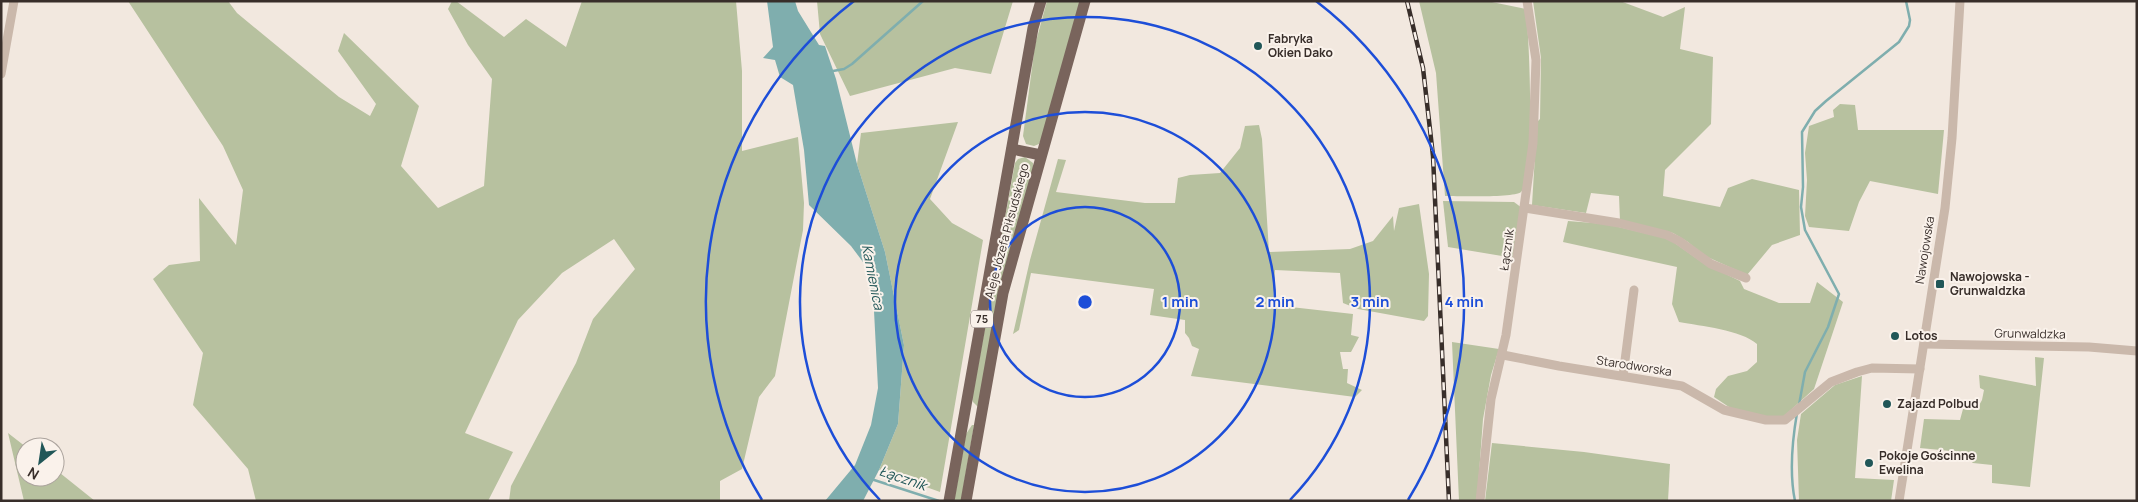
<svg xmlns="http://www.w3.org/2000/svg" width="2138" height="502" viewBox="0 0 2138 502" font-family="Manrope,sans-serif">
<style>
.green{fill:#b7c19f}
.water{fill:#7faeae}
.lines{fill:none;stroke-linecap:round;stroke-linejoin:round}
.stream{stroke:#7faeae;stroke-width:2.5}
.minor{stroke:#cab8ab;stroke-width:9}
.major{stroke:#79645c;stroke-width:11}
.rail-casing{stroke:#382e2a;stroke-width:4.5}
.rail{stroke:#faf2eb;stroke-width:2.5;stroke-dasharray:8;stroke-linecap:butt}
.ring{fill:none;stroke:#1d4ed8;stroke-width:2.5}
.poi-dot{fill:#215758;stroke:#faf2eb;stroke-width:2}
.labels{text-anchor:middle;stroke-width:4;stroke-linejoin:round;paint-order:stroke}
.shield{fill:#faf2eb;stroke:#726964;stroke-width:1}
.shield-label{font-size:11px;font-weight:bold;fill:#382e2a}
.poi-label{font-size:12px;font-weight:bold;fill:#382e2a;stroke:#faf2eb;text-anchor:start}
.street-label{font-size:12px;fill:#382e2a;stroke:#faf2eb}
.water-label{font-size:14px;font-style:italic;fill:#215758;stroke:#faf2eb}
.centre{fill:#1d4ed8;stroke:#faf2eb;stroke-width:2.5}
.ring-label{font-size:15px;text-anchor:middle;font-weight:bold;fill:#1d4ed8;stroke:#faf2eb;stroke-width:4;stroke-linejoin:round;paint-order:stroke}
</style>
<rect width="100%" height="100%" fill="#f2e8df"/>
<!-- green -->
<g class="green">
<polygon points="128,1 228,1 237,13 339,97 370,116 376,104 338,51 344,33 419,106 401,166 438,208 484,186 492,79 468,45 448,9 452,1 456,1 504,37 526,19 566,47 582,1 736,1 742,71 742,151 798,137 804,203 803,230 775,376 759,397 742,469 720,481 720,501 509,501 511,486 576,363 593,319 635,269 614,239 562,273 518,320 465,433 513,452 488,501 256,501 248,469 193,405 203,353 153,279 169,265 200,261 199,198 236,245 243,190 223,146"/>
<polygon points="817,1 1013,1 991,74 955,68 850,96 820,34"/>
<polygon points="1047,1 1080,1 1042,137 1039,144 1034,146 1026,144 1023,136 1035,45"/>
<path d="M 1419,1 L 1487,1 L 1526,9 C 1529,35 1536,177 1521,192 C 1514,198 1457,196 1445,196 L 1436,73 Z"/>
<polygon points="1533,1 1620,1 1663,17 1685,7 1680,49 1713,57 1711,124 1665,170 1663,196 1720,207 1728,188 1752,179 1799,190 1800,235 1772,245 1747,275 1703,255 1688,242 1673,233 1620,221 1619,196 1591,193 1586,213 1532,205 1537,122 1540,119 1541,58"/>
<polygon points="1840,104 1855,105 1858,130 1944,130 1938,194 1870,181 1859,202 1849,231 1809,227 1805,216 1807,180 1805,153 1809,126 1834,117 1833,110"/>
<polygon points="958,122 930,199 952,223 983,240 940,492 879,470 898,424 904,345 885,252 857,164 861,133"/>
<polygon points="1259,125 1262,139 1269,252 1350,249 1373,241 1393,216 1394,231 1399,208 1419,204 1429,274 1428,316 1424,321 1358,309 1343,303 1340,273 1275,270 1273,305 1353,314 1351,335 1359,337 1351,352 1340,352 1343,369 1348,369 1347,383 1362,390 1355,397 1191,376 1199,349 1192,346 1189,338 1185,333 1185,320 1150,315 1154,289 1031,273 1019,330 1013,334 1030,260 1058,159 1066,160 1056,192 1145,203 1175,203 1178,178 1190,175 1220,173 1240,148 1245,126"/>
<polygon points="1025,157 1033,163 1033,168 978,407 973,402 972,399 1015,163 1018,159"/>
<polygon points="1443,201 1514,202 1522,208 1514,258 1448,247"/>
<path d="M 1568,221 L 1606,224 L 1669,239 L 1703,263 L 1740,281 L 1744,289 L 1779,303 L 1810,303 L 1817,282 L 1843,302 L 1814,389 L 1783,417 L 1766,418 L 1732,409 L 1714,397 L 1716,389 L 1728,376 L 1747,371 L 1757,362 L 1757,344 C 1741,330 1701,326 1679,322 L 1672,304 L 1677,267 L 1563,242 Z"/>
<polygon points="1452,342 1499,349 1491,375 1483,419 1477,501 1459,501"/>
<polygon points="2035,357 2044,358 2030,487 1992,483 1992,465 1973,463 1961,452 1920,448 1924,419 1960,420 1963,409 1968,409 1970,406 1977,409 1982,400 1984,390 1980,388 1979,375 2036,386"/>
<polygon points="1862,376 1855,478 1894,480 1891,501 1799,501 1797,440 1801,414 1835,385"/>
<polygon points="972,425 974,425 961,501 954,501 966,434"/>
<polygon points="8,433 26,447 25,477 55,477 55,469 95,501 24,501"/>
<polygon points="1492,443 1584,452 1670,464 1668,501 1485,501"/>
</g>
<!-- water -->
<polygon class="water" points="767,1 795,1 798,11 819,45 825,46 836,79 857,164 885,252 904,345 898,424 879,470 863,501 825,501 855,465 871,425 878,388 874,311 869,270 851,246 809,205 804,150 793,85 780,77 775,60 763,58 773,47"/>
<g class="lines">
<!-- stream -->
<g class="stream">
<polyline points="833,71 844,69 852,64 923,1"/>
<polyline points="1799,405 1805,372 1828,327 1839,294 1805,230 1801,207 1803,187 1802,132 1815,111 1826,101 1899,42 1909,26 1910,20 1906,1"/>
<polyline points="871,479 939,501"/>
<path d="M 1795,501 C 1789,472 1792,442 1797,413"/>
</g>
<!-- minor -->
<g class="minor">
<polyline points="1,74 14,1"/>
<polyline points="1525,208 1619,223 1667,235 1679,241 1711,264 1746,278"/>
<polyline points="1924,344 2089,347 2137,351"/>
<polyline points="1503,355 1559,366 1682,386 1724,410 1766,420 1785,420 1831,382 1857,372 1872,368 1920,369"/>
<polyline points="1623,376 1634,290"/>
<polyline points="1480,501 1491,399 1506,335 1533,143 1536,60 1527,1"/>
<polyline points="1899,501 1945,208 1952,138 1960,1"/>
</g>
<!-- major -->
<g class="major">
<polyline points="1012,149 1041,155"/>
<polyline points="949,501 1033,28 1041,1"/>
<polyline points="966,501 1003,293 1085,1"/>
</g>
<!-- rail casing -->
<g class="rail-casing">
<polyline id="rail" points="1407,1 1423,68 1433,156 1449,501"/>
</g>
<!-- rail -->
<use href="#rail" class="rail"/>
</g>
<!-- distance rings -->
<g class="ring">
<circle cx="1085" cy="302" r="95"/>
<circle cx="1085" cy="302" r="190"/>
<path d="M880 500A285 285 0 1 1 1290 500"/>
<path d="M762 500A379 379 0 0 1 854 1M1316 1A379 379 0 0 1 1408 500"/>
</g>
<!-- markers -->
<g class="poi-dot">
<circle cx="1258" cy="46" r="5"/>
<rect x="1935" y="279" width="10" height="10" rx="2.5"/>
<circle cx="1895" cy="336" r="5"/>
<circle cx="1887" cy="404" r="5"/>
<circle cx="1869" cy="463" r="5"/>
</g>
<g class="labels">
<!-- shield labels -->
<rect class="shield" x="971" y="310.5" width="22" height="17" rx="4"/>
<g class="shield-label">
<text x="982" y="323">75</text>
</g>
<!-- poi labels -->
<g class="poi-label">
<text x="1268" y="43">Fabryka<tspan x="1268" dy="14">Okien Dako</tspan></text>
<text x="1950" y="281">Nawojowska -<tspan x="1950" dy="14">Grunwaldzka</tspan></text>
<text x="1905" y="340">Lotos</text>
<text x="1897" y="408">Zajazd Polbud</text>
<text x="1879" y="460">Pokoje Gościnne<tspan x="1879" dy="14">Ewelina</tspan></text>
</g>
<!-- street labels -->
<g class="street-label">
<text transform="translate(1007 231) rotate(-75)" y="4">Aleje Józefa Piłsudskiego</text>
<text transform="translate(1507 250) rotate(-82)" y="4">Łącznik</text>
<text transform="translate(1925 250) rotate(-81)" y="4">Nawojowska</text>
<text transform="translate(2030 334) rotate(1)" y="4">Grunwaldzka</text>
<text transform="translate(1634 366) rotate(9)" y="4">Starodworska</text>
</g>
<!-- water labels -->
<g class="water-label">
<text transform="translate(873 277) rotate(79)" y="5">Kamienica</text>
<text transform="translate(903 478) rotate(19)" y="5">Łącznik</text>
</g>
</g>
<circle cx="1085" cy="302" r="8" class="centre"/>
<g class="ring-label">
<text x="1180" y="307">1 min</text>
<text x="1275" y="307">2 min</text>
<text x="1370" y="307">3 min</text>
<text x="1464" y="307">4 min</text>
</g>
<!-- border -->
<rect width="2138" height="502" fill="none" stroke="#382e2a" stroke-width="5"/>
<!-- north arrow -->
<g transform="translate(40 462) rotate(210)"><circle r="24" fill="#faf2eb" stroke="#aca49e"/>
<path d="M0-4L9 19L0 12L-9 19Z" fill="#215758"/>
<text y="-8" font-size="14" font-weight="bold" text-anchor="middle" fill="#382e2a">N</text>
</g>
</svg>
